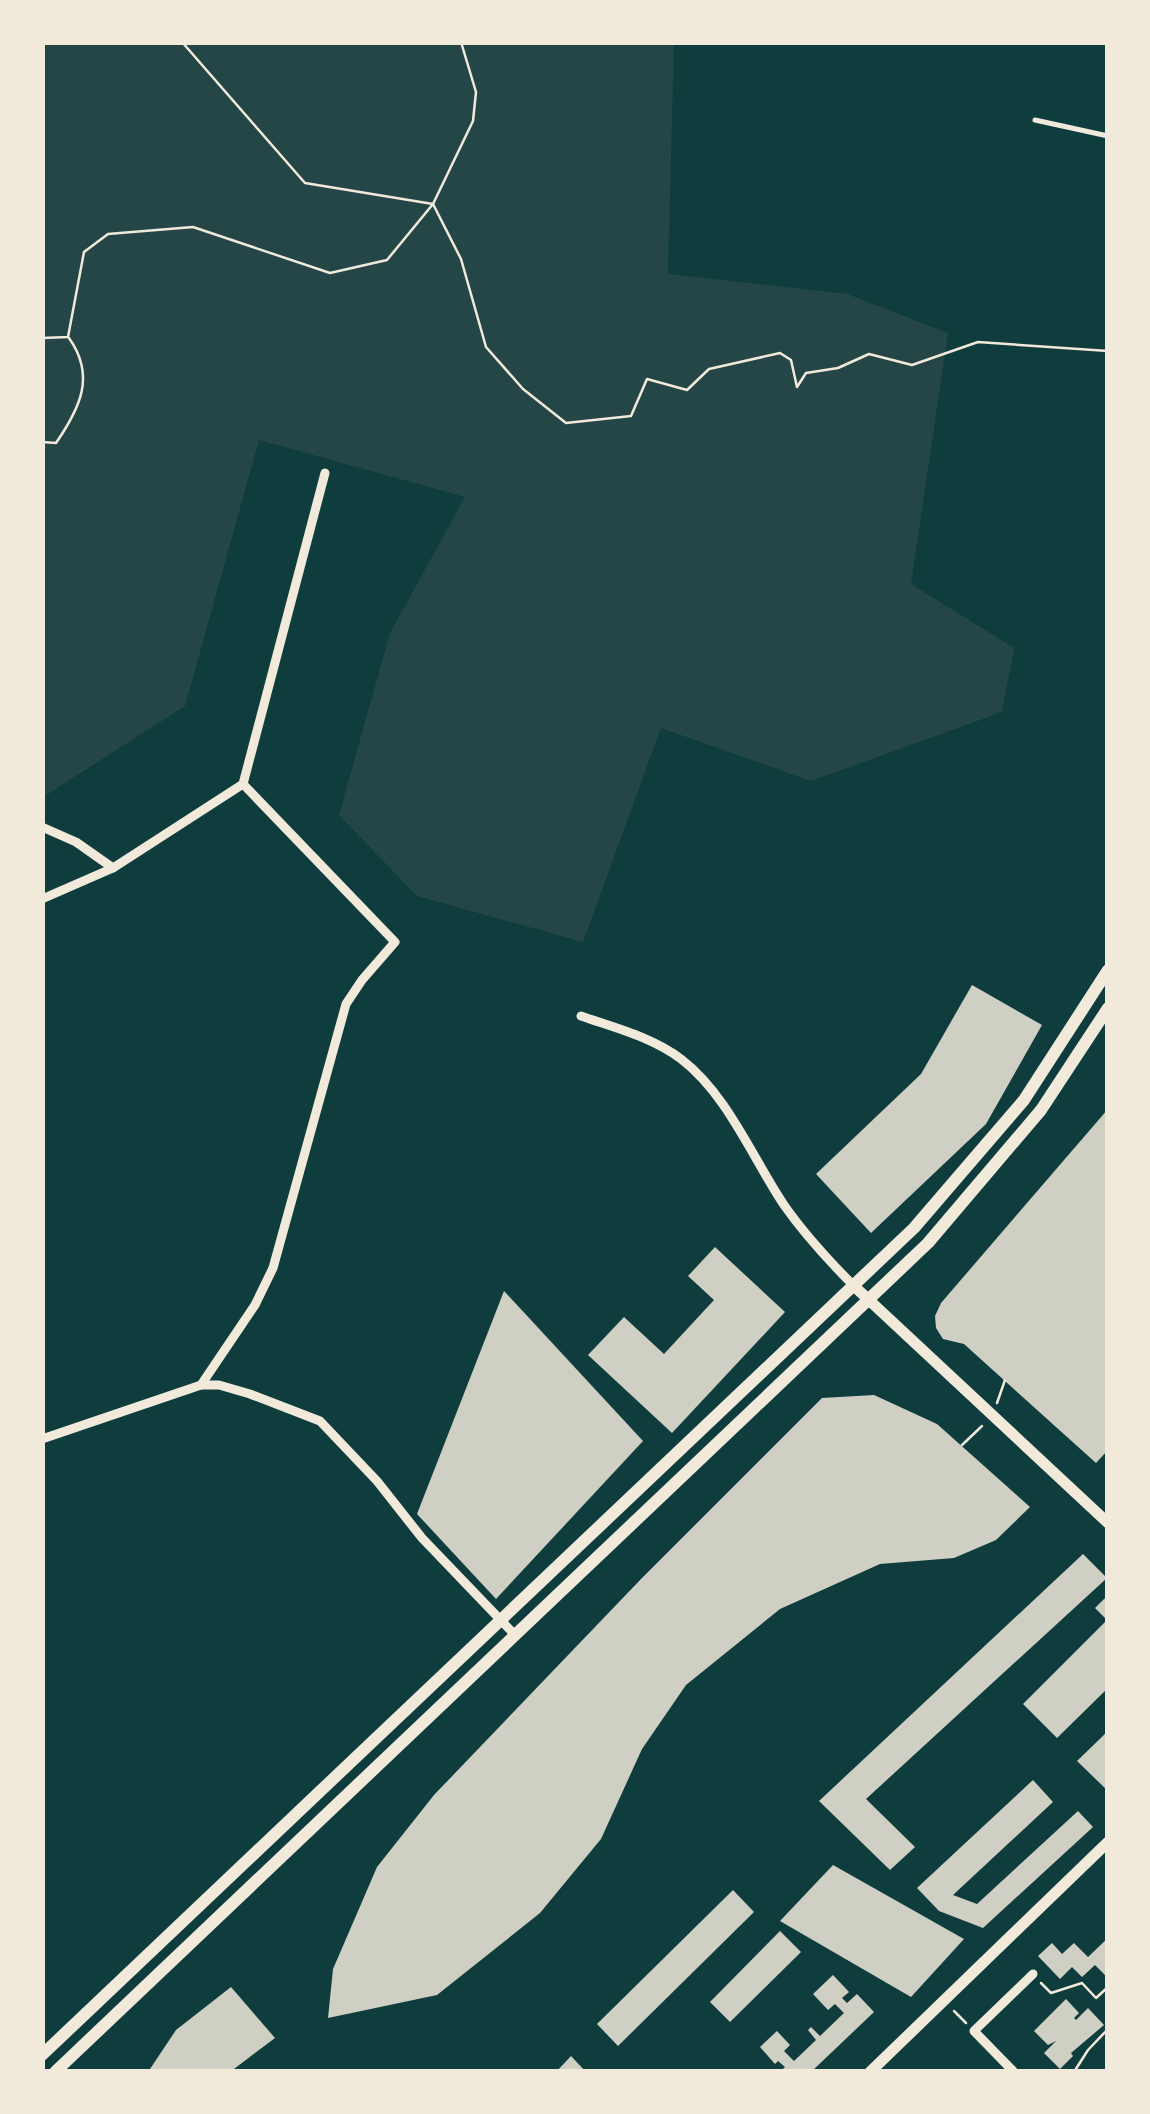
<svg xmlns="http://www.w3.org/2000/svg" width="1150" height="2114" viewBox="0 0 1150 2114" font-family="Manrope,sans-serif">
<style>
.green{fill:#244646}
.building{fill:#cfcfc3}
.lines{fill:none;stroke-linecap:round;stroke-linejoin:round}
.path{stroke:#f1e9da;stroke-width:2.5}
.service{stroke:#f1e9da;stroke-width:5}
.minor{stroke:#f1e9da;stroke-width:9}
.tertiary{stroke:#f1e9da;stroke-width:11}
.secondary{stroke:#f1e9da;stroke-width:12}
</style>
<rect width="100%" height="100%" fill="#0f3d3e"/>
<!-- green -->
<polygon class="green" points="43,43 674,43 668,274 847,294 948,333 911,584 1014,648 1002,712 811,781 661,728 583,942 417,896 339,815 390,633 465,497 259,440 185,706 43,797"/>
<!-- building -->
<g class="building">
<polygon points="972,985 1042,1025 986,1124 871,1233 816,1174 921,1074"/>
<polygon points="1108,1109 1108,1450 1096,1463 964,1344 943,1339 936,1328 935,1316 941,1303"/>
<polygon points="715,1247 785,1312 672,1433 588,1355 624,1317 664,1354 714,1300 688,1276"/>
<polygon points="504,1291 643,1441 496,1599 417,1514"/>
<polygon points="874,1395 937,1424 1030,1507 996,1540 954,1558 880,1564 780,1609 686,1685 642,1749 601,1839 540,1913 437,1995 328,2018 333,1969 377,1867 434,1795 642,1578 822,1398"/>
<polygon points="1083,1554 1107,1578 866,1799 915,1847 890,1870 819,1801"/>
<polygon points="1108,1595 1108,1688 1057,1738 1023,1704 1107,1620 1095,1608"/>
<polygon points="1108,1731 1108,1791 1077,1761"/>
<polygon points="1033,1780 1053,1802 953,1895 977,1904 1078,1811 1093,1827 983,1928 939,1911 917,1888"/>
<polygon points="833,1865 964,1939 911,1997 780,1921"/>
<polygon points="733,1890 754,1912 618,2046 597,2024"/>
<polygon points="780,1931 801,1952 730,2022 710,2002"/>
<polygon points="1108,1938 1108,1972 1105,1975 1095,1965 1082,1977 1072,1967 1060,1979 1038,1956 1052,1943 1062,1954 1074,1943 1088,1957"/>
<polygon points="833,1975 849,1992 842,1998 847,2003 857,1994 874,2012 811,2072 780,2072 785,2067 778,2061 775,2064 760,2047 777,2031 790,2045 784,2051 794,2061 816,2040 808,2030 811,2027 820,2036 844,2013 835,2004 828,2010 813,1994"/>
<polygon points="231,1987 275,2038 230,2072 148,2072 176,2030"/>
<polygon points="1066,1999 1079,2013 1074,2018 1076,2020 1088,2008 1104,2025 1071,2053 1073,2056 1060,2069 1044,2053 1056,2041 1048,2045 1034,2031"/>
<polygon points="571,2056 586,2072 556,2072"/>
</g>
<g class="lines">
<!-- path -->
<g class="path">
<polyline points="182,42 305,183 433,204 461,259 486,347 523,389 566,423 631,416 647,379 687,390 709,369 780,353 791,360 797,387 806,373 838,368 869,354 912,365 978,342 1108,351"/>
<polyline points="42,338 68,337 84,252 108,234 193,227 330,273 387,260 433,204 473,121 476,92 461,42"/>
<path d="M 42,442 L 56,443 C 80,408 96,376 69,338"/>
<polyline points="997,1403 1005,1380"/>
<polyline points="962,1445 982,1426"/>
<polyline points="1041,1983 1051,1993 1082,1983 1096,1998 1108,1987"/>
<polyline points="954,2011 966,2023"/>
<polyline points="1074,2072 1088,2050 1108,2029"/>
</g>
<!-- service -->
<polyline class="service" points="1035,120 1108,136"/>
<!-- minor -->
<g class="minor">
<polyline points="42,827 76,842 113,868"/>
<polyline points="42,899 113,868 243,784 325,473"/>
<path d="M 581,1016 C 615,1028 652,1037 681,1059 C 727,1094 752,1157 784,1205 C 805,1235 829,1261 855,1287"/>
<polyline points="201,1385 255,1305 273,1268 346,1004 362,980 395,942 243,784"/>
<polyline points="42,1439 201,1385 219,1385 250,1394 320,1421 377,1481 422,1538 514,1634"/>
<polyline points="1014,2072 974,2031 1033,1974"/>
</g>
<!-- tertiary -->
<g class="tertiary">
<polyline points="855,1287 1108,1523"/>
<polyline points="870,2072 1108,1842"/>
</g>
<!-- secondary -->
<g class="secondary">
<polyline points="42,2055 914,1228 1024,1100 1108,970"/>
<polyline points="55,2072 928,1243 1041,1110 1108,1008"/>
</g>
</g>
<!-- border -->
<rect width="1150" height="2114" fill="none" stroke="#f1e9da" stroke-width="90"/>
</svg>
